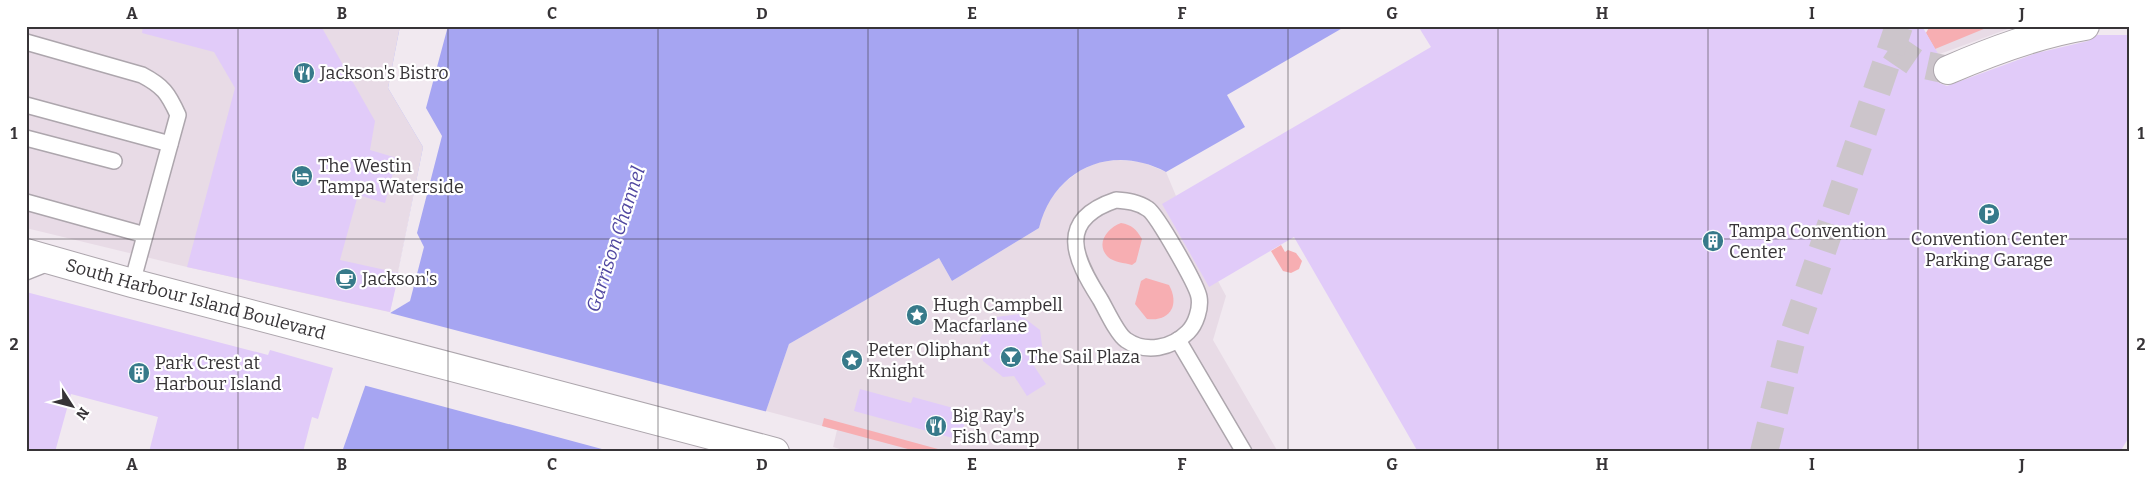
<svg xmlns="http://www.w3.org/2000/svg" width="2155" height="478" viewBox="0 0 2155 478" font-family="Bitter,serif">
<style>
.built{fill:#e8dbe6}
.green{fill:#f7aeb2}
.water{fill:#a6a5f2}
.pier{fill:#f1e9f0}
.building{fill:#e1cbf9}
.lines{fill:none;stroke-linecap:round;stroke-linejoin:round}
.secondary-tunnel{stroke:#ccc5cb;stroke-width:28;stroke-dasharray:28 14;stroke-linecap:butt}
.lane-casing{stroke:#ada6ad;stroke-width:18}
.secondary-casing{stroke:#ada6ad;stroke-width:30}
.lane{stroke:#fff;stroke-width:15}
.secondary{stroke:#fff;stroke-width:28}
.grid{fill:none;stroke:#373437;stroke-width:1;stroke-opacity:0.55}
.labels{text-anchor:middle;stroke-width:4.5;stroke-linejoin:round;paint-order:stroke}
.poi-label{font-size:18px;fill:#373437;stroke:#fff;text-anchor:start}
.street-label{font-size:18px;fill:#373437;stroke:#fff}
.water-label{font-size:19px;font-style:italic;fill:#5047a0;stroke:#fff}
.neatline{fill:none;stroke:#373437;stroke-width:2}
.grid-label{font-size:16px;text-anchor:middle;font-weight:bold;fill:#373437}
</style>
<rect width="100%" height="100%" fill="#f1e9f0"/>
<!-- built -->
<g class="built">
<polygon points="26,26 400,26 388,88 423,147 395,288 416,318 187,267 26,228"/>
<polygon points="1930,26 2016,26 1937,55 1926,33"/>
<polygon points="1118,160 1142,162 1166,172 1176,196 1163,205 1209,286 1218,281 1226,296 1213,340 1278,452 850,452 833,447 837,430 766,411 789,344 939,258 952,281 1039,228 1043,212 1052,196 1065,182 1081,170 1099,162"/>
</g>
<!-- green -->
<g class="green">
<polygon points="1930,26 1991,26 1935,49 1926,33"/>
<path d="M 1121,223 C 1132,225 1136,229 1142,239 L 1136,262 L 1132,265 C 1125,263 1113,262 1108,257 C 1095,244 1107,228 1121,223 Z"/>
<polygon points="1281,245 1285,252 1288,250 1296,253 1302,261 1299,269 1291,273 1283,271 1271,251"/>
<path d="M 1146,278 L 1169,285 C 1180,305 1170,322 1147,319 L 1135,304 L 1141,281 Z"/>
<polygon points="824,418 949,452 919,452 822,426"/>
</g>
<!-- water -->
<path class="water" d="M 400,26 L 1346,26 L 1227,95 L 1245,127 L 1166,172 C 1111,143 1054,169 1039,228 L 952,281 L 939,258 L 789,344 L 752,452 L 342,452 L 390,315 L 423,147 L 388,88 Z"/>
<!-- pier -->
<polygon class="pier" points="400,26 448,26 426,108 442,136 417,233 424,247 410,301 390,313 768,412 755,452 613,452 363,385 390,312 423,147 388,88"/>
<!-- building -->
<g class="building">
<polygon points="143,26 321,26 375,121 370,150 397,158 385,203 358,195 340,260 399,273 390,312 187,267 235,88 214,52 142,33"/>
<polygon points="1418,26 1922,26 1940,57 1933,68 1934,77 1939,83 1947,86 2037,53 2088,41 2097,35 2129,35 2129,437 2120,452 1418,452 1294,237 1209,287 1162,204 1431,47"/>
<polygon points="26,292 268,355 270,350 333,368 318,419 312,417 303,452 149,452 158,417 71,394 55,452 26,452"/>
<polygon points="1019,314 1040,330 1043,353 1034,366 1046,384 1027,396 1014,376 1003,377 983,361 980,338 996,317"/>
<polygon points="860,389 911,403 913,397 968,412 960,440 854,411"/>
</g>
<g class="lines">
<!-- secondary-tunnel -->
<g class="secondary-tunnel">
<polyline points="1891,46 1916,63 1948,70"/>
<polyline points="1764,452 1791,342 1899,26"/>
</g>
<!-- lane casing -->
<g class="lane-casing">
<g id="lane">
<path d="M 26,42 L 142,75 C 163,86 168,93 178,115 L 132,283"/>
<polyline points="26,105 170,144"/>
<polyline points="26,138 114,161"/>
<path d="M 1116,200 C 1128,201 1138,202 1148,209 C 1157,215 1197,285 1199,297 C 1201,308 1196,324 1188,332 C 1172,348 1146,354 1126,340 C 1117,334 1106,309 1100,299 C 1074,258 1056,220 1116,200 Z"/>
<polyline points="26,202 145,235"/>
<polyline points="26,272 51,262"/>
<polyline points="1178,340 1244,452"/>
</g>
</g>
<!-- secondary casing -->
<g class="secondary-casing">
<g id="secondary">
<path d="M 1948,70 C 1992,51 2037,34 2085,26"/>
<path id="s1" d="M 26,253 L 132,283 L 775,452"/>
</g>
</g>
<!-- lane -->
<use href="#lane" class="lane"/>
<!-- secondary -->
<use href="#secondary" class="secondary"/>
</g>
<!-- grid -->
<path class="grid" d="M 238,26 L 238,452M 448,26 L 448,452M 658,26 L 658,452M 868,26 L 868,452M 1078,26 L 1078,452M 1288,26 L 1288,452M 1498,26 L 1498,452M 1708,26 L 1708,452M 1918,26 L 1918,452M 26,239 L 2129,239"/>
<!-- icons -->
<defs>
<g id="restaurant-disc" transform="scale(1.125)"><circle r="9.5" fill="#377a8a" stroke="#fff"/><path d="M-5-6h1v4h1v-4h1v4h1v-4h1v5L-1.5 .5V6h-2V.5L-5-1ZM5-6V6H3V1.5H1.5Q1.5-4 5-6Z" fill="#fff"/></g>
<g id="hotel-disc" transform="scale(1.125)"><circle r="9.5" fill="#377a8a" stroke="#fff"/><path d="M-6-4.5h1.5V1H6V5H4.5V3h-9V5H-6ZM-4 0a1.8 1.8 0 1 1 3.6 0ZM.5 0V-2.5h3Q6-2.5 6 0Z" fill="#fff"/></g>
<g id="parking-disc" transform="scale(1.125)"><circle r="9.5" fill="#377a8a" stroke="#fff"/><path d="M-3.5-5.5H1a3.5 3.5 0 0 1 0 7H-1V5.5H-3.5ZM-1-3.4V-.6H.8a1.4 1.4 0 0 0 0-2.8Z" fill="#fff"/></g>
<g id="building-disc" transform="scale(1.125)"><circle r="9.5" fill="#377a8a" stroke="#fff"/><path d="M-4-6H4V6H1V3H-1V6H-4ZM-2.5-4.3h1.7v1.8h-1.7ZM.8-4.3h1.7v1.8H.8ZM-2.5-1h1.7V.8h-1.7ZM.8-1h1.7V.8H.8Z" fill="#fff"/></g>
<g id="cafe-disc" transform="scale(1.125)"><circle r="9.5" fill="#377a8a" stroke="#fff"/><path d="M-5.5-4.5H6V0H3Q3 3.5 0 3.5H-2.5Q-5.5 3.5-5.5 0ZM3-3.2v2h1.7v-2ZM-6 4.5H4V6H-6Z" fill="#fff"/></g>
<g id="sight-disc" transform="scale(1.125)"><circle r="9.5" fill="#377a8a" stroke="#fff"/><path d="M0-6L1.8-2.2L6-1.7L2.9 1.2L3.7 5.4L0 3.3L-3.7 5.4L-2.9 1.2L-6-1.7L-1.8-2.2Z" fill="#fff"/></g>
<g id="bar-disc" transform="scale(1.125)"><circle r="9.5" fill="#377a8a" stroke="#fff"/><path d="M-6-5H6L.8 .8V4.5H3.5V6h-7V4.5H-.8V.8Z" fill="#fff"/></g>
</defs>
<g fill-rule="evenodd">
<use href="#restaurant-disc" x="304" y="73"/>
<use href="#hotel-disc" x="302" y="176"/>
<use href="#parking-disc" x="1989" y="214"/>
<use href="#building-disc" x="1713" y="241"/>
<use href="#cafe-disc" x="346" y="279"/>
<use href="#sight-disc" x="917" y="315"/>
<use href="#bar-disc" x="1011" y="357"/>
<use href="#sight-disc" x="852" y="360"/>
<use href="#building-disc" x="139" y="373"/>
<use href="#restaurant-disc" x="936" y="426"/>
</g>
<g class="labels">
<!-- poi labels -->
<g class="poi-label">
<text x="320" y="79">Jackson's Bistro</text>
<text x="318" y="172">The Westin<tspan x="318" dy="21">Tampa Waterside</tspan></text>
<text x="1729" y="237">Tampa Convention<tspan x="1729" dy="21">Center</tspan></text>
<text x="1989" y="245" text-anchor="middle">Convention Center<tspan x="1989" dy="21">Parking Garage</tspan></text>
<text x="362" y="285">Jackson's</text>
<text x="933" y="311">Hugh Campbell<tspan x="933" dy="21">Macfarlane</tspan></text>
<text x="868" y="356">Peter Oliphant<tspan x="868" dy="21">Knight</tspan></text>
<text x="1027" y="363">The Sail Plaza</text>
<text x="155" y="369">Park Crest at<tspan x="155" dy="21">Harbour Island</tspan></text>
<text x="952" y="422">Big Ray's<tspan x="952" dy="21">Fish Camp</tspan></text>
</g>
<!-- street labels -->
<g class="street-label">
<text dy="6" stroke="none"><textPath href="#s1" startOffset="176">South Harbour Island Boulevard</textPath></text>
</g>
<!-- water labels -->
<g class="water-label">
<text transform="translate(615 239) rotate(-72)" y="7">Garrison Channel</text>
</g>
</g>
<!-- border -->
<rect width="2155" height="478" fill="none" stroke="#ffffff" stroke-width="55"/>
<!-- north arrow -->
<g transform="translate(72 406) rotate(126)" stroke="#ffffff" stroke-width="4" paint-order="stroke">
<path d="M0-4L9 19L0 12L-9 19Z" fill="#373437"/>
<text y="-8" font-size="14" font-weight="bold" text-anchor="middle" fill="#373437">N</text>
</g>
<rect x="28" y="28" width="2100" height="422" class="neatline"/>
<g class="grid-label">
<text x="132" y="19">A</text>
<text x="342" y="19">B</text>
<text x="552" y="19">C</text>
<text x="762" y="19">D</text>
<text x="972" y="19">E</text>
<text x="1182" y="19">F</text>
<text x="1392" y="19">G</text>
<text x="1602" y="19">H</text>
<text x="1812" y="19">I</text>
<text x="2022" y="19">J</text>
<text x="14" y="139">1</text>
<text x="2141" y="139">1</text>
<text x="14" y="350">2</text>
<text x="2141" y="350">2</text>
<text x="132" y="470">A</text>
<text x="342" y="470">B</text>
<text x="552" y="470">C</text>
<text x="762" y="470">D</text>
<text x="972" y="470">E</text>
<text x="1182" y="470">F</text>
<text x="1392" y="470">G</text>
<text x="1602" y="470">H</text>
<text x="1812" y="470">I</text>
<text x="2022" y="470">J</text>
</g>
</svg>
